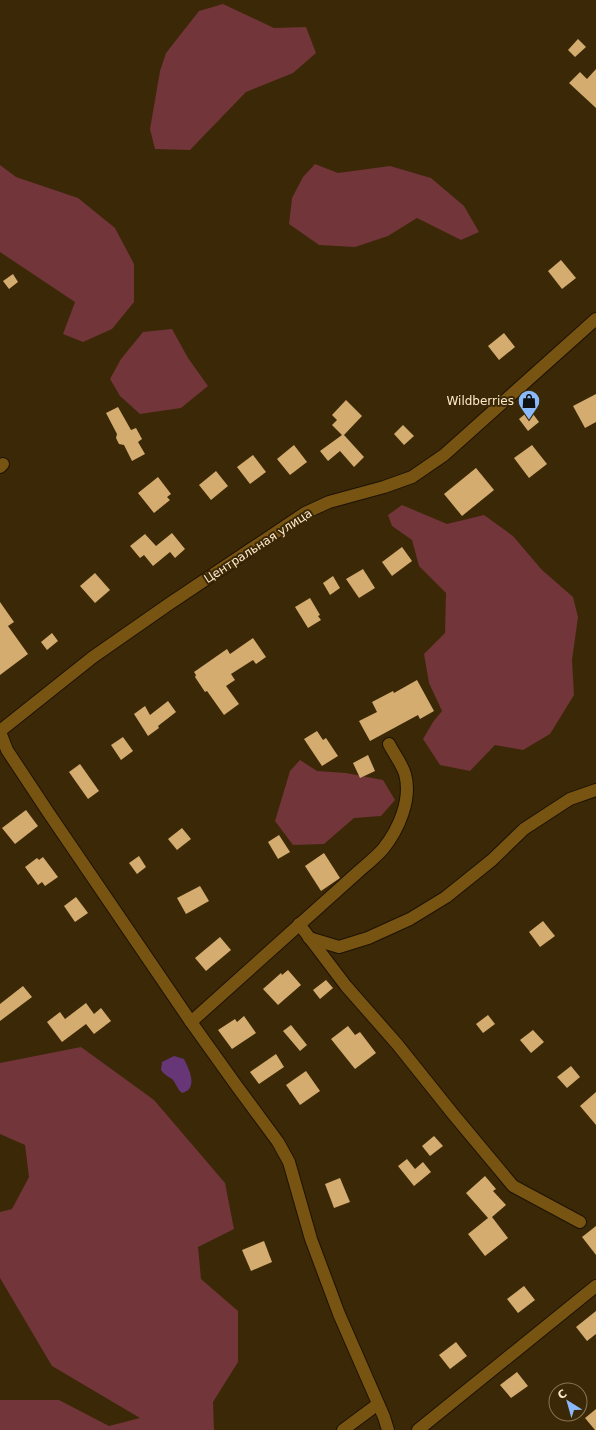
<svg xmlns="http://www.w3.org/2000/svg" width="596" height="1430" viewBox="0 0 596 1430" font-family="'DejaVu Sans',sans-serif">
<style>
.green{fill:#71353a}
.water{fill:#663676}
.building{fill:#d4ac6f}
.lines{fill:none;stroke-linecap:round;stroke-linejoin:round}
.minor-casing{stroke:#1d1202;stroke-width:14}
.minor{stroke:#785412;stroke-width:12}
.labels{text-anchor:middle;stroke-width:4;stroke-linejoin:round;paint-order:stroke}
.poi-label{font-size:12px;fill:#fee9ca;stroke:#3b2806;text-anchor:end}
.street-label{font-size:12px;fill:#fee9ca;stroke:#3b2806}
</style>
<rect width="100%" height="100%" fill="#3b2806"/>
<!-- green -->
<g class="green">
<polygon points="223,4 274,28 306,27 316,53 293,73 246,92 190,150 155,149 150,129 160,71 166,53 199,11"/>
<polygon points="315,164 338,173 390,166 431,178 464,206 479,232 461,240 417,218 388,236 355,247 319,245 289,224 292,198 303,177"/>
<polygon points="0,165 16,177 78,198 115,228 134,264 134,302 112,329 83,342 63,334 75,302 0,252"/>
<polygon points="172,329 188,358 208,386 181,408 140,414 120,396 110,379 121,359 143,332"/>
<polygon points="402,505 447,524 484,515 513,536 542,570 573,597 578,617 572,660 574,695 550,734 523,750 495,745 470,771 440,765 423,739 433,722 442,711 429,683 424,654 445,633 446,593 419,566 412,540 392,526 388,515"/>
<polygon points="300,760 317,771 346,773 383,780 395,800 381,816 354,818 324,844 293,845 275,821 290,771"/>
<polygon points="81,1047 154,1100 225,1183 234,1229 198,1247 201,1279 238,1311 238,1362 213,1402 214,1430 0,1430 0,1400 59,1400 109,1426 140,1418 52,1366 0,1278 0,1212 12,1209 29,1177 25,1145 0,1134 0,1063"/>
</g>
<!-- water -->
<path class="water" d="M 174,1056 L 184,1059 C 189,1069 199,1089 182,1093 C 177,1089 176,1083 172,1079 C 167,1076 164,1074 161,1070 L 162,1062 Z"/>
<!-- building -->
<g class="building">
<polygon points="578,39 586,47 575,57 568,50"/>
<polygon points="596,69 596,108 569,83 580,72 587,79"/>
<polygon points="561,260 576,278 562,289 548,271"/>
<polygon points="13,274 18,282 9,289 3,281"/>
<polygon points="504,333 515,347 499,360 488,346"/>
<polygon points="596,394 596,422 585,428 573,406"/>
<polygon points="346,400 362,416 344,435 364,457 354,467 340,451 328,461 320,451 342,435 332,425 337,420 332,415"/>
<polygon points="118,407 131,430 136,428 142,439 138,442 145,454 132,461 124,445 119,444 116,438 117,434 106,413"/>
<polygon points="530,410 539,422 528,431 519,419"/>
<polygon points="403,425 414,436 404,445 394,434"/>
<polygon points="294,445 307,462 290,475 277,459"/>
<polygon points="532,445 547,464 529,478 514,458"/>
<polygon points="253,455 266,472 250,484 237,467"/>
<polygon points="476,468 494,490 462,516 444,494"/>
<polygon points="216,471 228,486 211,500 199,485"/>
<polygon points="158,477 171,494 167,497 170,500 154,513 138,493"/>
<polygon points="172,533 185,549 175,558 170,552 153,566 144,555 140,558 130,546 145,534 156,546"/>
<polygon points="402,547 412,561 392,576 382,562"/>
<polygon points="363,569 375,588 359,598 346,579"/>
<polygon points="95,573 110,590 95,603 80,586"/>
<polygon points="333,576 340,588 330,595 323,583"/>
<polygon points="310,598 320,615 318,616 321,620 308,628 295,607"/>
<polygon points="0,602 14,622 8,626 28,654 0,675"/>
<polygon points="52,633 58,641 47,650 41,642"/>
<polygon points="253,638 266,657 256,664 253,660 231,674 235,680 226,686 239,704 224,715 207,691 205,692 195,677 196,675 194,672 227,649 230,654"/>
<polygon points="417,680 434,711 420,719 418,715 370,741 359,721 377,712 372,702 393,691 394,693"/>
<polygon points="168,701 176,712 158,726 159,728 148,736 134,714 145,706 150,715"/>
<polygon points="317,731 323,740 326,738 338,756 322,766 304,739"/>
<polygon points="123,737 133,751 121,760 111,745"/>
<polygon points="368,755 375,771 360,778 353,763"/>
<polygon points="80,764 99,791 88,799 69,772"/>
<polygon points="26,810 38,826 15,844 2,828"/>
<polygon points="182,828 191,839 177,850 168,839"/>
<polygon points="279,835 290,852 278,859 268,842"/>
<polygon points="324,853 340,878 321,891 305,866"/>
<polygon points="139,856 146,867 137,874 129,863"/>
<polygon points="43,857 58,877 45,886 42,882 38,885 25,867 37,858 39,860"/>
<polygon points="200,886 209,901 186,914 177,898"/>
<polygon points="76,897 88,913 75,922 64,906"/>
<polygon points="543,921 555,936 540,947 529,932"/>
<polygon points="220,937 231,950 206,971 195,958"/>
<polygon points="288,970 301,985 278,1005 263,989 281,973 282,975"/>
<polygon points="326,980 333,988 320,999 313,990"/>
<polygon points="23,986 32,997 0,1021 0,1004"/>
<polygon points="86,1003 94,1014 101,1008 111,1021 94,1034 86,1024 62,1042 47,1022 60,1012 65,1019"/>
<polygon points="488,1015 495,1024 483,1033 476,1024"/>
<polygon points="244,1016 256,1033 232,1049 218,1030 235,1019 237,1022"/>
<polygon points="291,1025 307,1045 300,1051 283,1031"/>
<polygon points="348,1026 355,1035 360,1032 376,1053 355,1069 331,1039"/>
<polygon points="533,1030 544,1042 531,1053 520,1040"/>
<polygon points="276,1054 284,1067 259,1084 250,1072"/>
<polygon points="571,1066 580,1077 567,1088 557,1077"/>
<polygon points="306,1071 320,1091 300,1105 286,1085"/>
<polygon points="596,1092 596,1125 580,1106"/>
<polygon points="434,1136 443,1146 430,1156 422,1146"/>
<polygon points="407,1159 415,1169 423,1162 431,1172 414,1186 398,1166"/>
<polygon points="485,1176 496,1189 493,1191 506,1205 492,1217 508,1238 485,1256 468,1234 488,1218 466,1193"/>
<polygon points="340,1178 350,1202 334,1208 325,1184"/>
<polygon points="596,1226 596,1255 582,1237"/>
<polygon points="264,1241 272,1262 251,1271 242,1250"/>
<polygon points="524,1286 535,1300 518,1313 507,1299"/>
<polygon points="596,1311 596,1334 587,1341 576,1327"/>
<polygon points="456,1342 467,1356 450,1369 439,1355"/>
<polygon points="517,1372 528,1386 511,1398 500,1385"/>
<polygon points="596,1409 596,1430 595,1430 585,1418"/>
</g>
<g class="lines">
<!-- minor casing -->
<g class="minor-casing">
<g id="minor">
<polyline points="0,467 3,464"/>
<polyline points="0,731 93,657 169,604 305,513 329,502 384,487 412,477 444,455 596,319"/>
<polyline points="0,732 7,750 48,812 191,1022 236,1085 278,1142 289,1162 311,1239 339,1314 384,1417 388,1430"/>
<polyline points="299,924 346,986 397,1044 453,1114 513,1186 580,1222"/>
<polyline points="309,938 339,947 368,938 410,919 446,897 492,860 524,829 570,799 596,790"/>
<path d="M 191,1022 L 358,872 C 366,865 376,857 383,849 C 399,829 412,799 405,774 C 402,764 394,754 389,744"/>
<polyline points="343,1430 378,1404"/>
<polyline points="418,1430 596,1286"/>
</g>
</g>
<!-- minor -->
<use href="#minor" class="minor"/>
</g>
<!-- icons -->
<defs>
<g id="shop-pin" transform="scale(1.15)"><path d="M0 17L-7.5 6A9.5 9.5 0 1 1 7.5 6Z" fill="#8bbafc" stroke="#3b2806"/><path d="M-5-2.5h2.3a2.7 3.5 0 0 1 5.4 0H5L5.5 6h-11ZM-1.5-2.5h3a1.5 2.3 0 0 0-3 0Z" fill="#111"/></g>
</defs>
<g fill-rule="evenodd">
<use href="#shop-pin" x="529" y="401"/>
</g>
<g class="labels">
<!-- poi labels -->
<g class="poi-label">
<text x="514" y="405">Wildberries</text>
</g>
<!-- street labels -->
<g class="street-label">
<text transform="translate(258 546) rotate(-33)" y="4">Центральная улица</text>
</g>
</g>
<!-- north arrow -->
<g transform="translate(568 1402) rotate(323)"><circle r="19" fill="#3b2806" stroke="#897554"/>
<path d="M0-3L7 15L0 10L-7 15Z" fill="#8bbafc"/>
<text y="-6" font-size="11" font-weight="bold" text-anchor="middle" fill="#fee9ca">С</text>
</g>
</svg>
